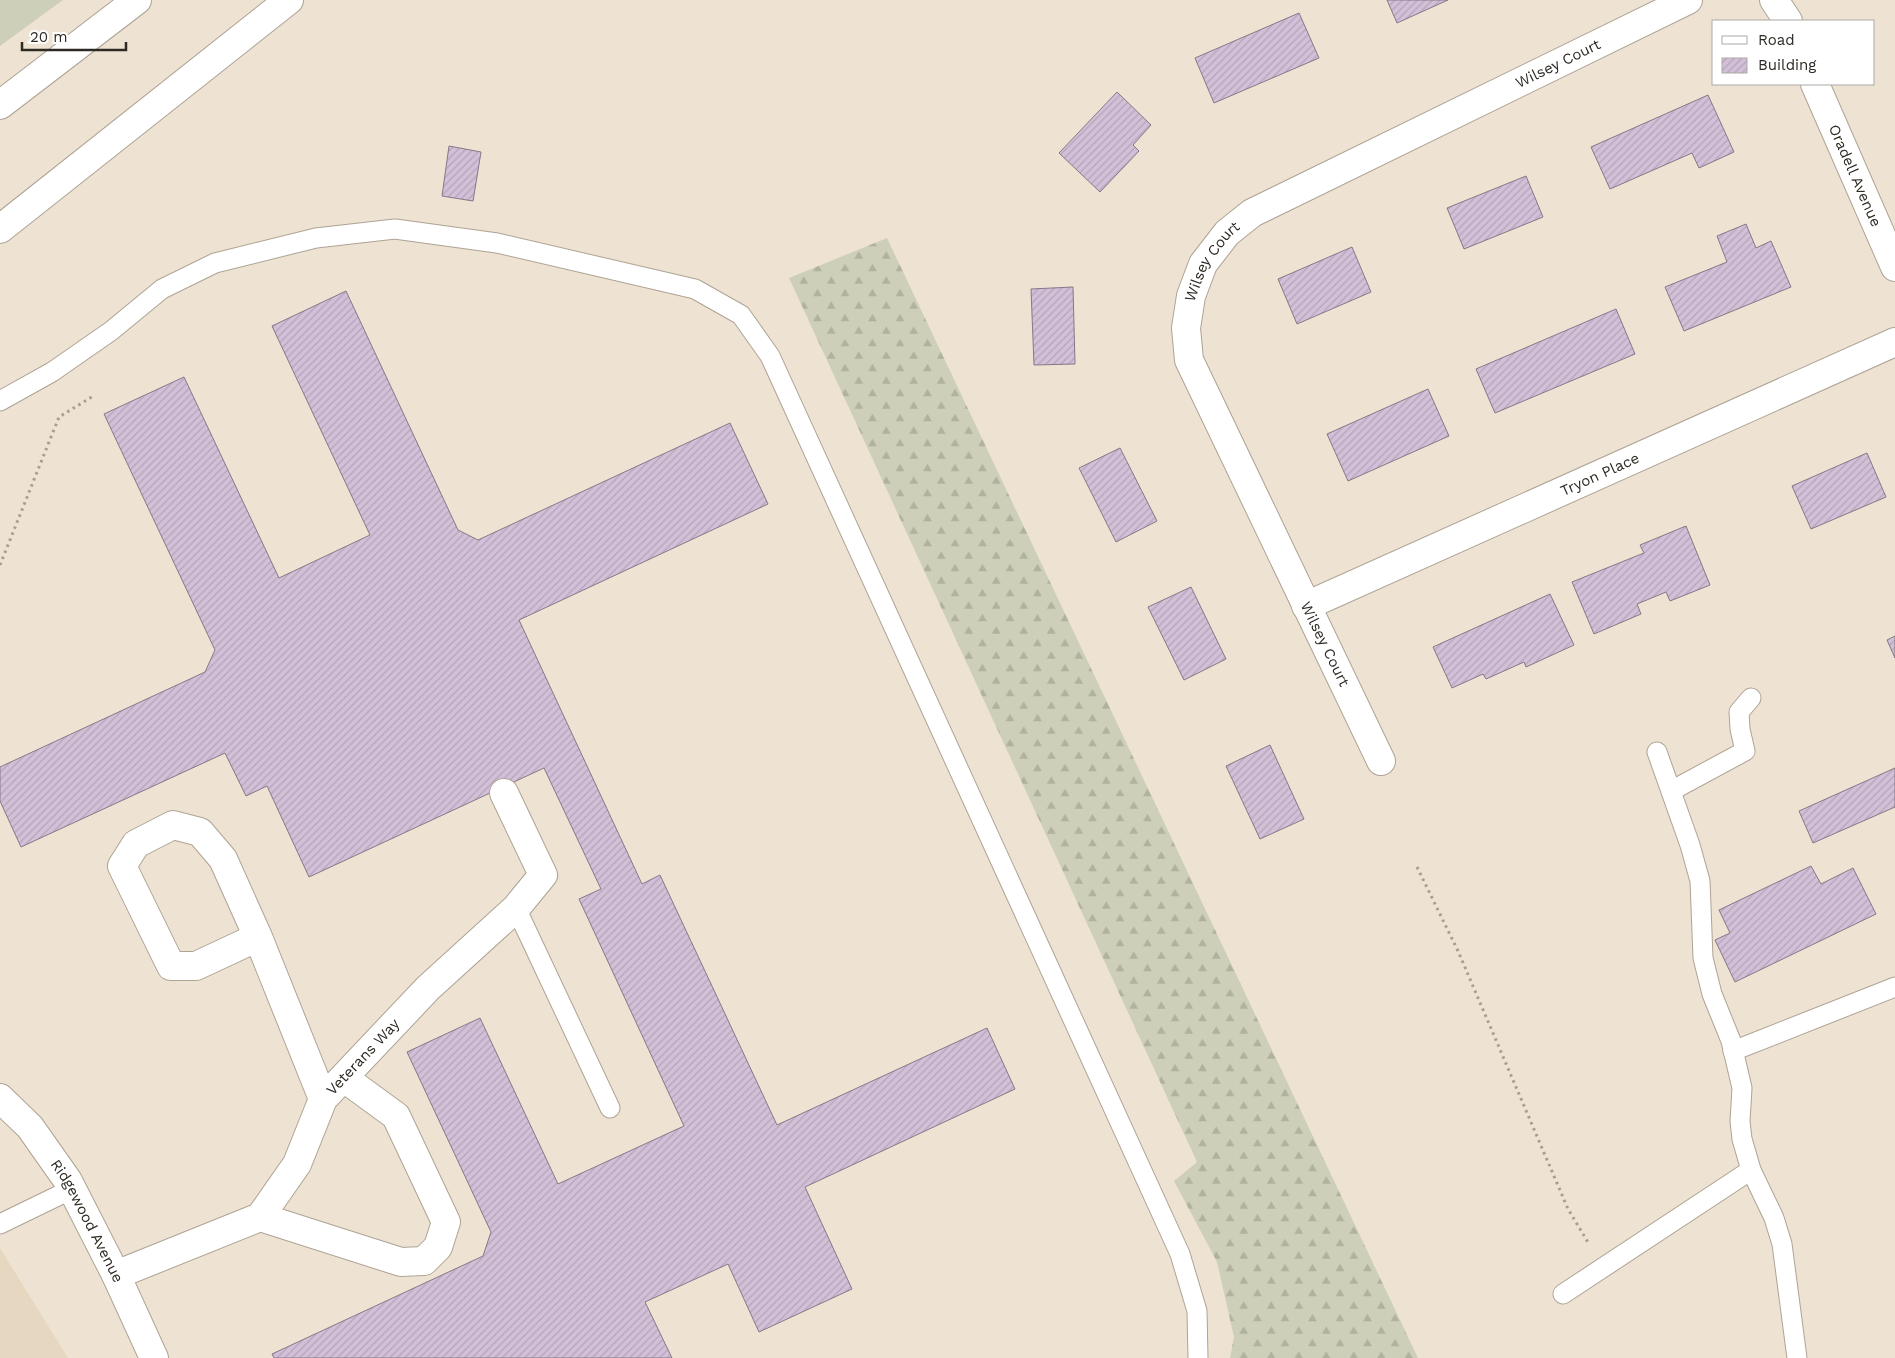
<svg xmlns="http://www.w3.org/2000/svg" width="1895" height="1358" viewBox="0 0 1895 1358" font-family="'Work Sans',sans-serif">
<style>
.built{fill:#e6d7c0}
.green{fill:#cdcfb8}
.forest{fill:url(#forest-firs)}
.building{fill:url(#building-hatch);stroke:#837887}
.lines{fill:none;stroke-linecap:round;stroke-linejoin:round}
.service-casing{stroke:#aea394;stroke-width:21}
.minor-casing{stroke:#aea394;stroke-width:30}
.primary-casing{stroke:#aea394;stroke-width:30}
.motorway-casing{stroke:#aea394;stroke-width:30}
.path{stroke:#a69e91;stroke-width:3;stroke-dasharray:2.5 4;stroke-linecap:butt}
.service{stroke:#fff;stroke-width:19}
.minor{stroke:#fff;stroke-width:28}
.primary{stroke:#fff;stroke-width:28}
.motorway{stroke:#fff;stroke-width:28}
.labels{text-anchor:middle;stroke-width:4;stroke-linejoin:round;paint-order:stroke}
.street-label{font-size:15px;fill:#2d2923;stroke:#fff}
</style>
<defs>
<pattern id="forest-firs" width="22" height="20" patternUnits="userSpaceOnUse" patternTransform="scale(1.25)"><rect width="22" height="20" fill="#cdcfb8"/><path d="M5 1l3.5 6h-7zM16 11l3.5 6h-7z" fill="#b0b29e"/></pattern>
<pattern id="building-hatch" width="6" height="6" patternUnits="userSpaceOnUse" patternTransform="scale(1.25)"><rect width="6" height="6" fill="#d2bfd8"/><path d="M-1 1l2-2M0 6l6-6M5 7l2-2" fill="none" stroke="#b5a4b9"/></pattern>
</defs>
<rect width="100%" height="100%" fill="#eee3d2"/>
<!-- built -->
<polygon class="built" points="0,1248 68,1358 0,1358"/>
<!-- green -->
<polygon class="green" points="0,0 63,0 0,46"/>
<!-- forest -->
<polygon class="forest" points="887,238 1418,1358 1230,1358 1234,1337 1217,1262 1174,1181 1197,1162 789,278"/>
<!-- building -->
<g class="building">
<polygon points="1387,0 1448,0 1397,23"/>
<polygon points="1299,13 1319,58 1214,103 1195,58"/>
<polygon points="1117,92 1151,125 1133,145 1139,151 1100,192 1059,153"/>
<polygon points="1708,95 1734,152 1699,168 1692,153 1610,189 1591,147"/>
<polygon points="449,146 481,152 473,201 442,196"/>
<polygon points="1526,176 1543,217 1464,249 1447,208"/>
<polygon points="1746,224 1756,248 1771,241 1791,287 1684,331 1665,287 1727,262 1717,236"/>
<polygon points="1352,247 1371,292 1297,324 1278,279"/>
<polygon points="1073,287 1075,364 1034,365 1031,289"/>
<polygon points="346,291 458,530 478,540 730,423 768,504 519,620 642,884 660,875 777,1125 987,1028 1015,1089 805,1187 852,1289 759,1332 728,1264 645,1302 672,1358 274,1358 272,1354 483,1256 491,1232 407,1052 480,1018 558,1184 684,1126 579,899 601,889 544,768 309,877 267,786 246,796 225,753 21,847 0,801 0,767 205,672 215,650 104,414 184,377 279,578 370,535 272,326"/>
<polygon points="1616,309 1635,354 1495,413 1476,369"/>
<polygon points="1428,389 1449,436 1348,481 1327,434"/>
<polygon points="1120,448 1157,521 1116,542 1079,468"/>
<polygon points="1867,453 1886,497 1811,529 1792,486"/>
<polygon points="1686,526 1710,585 1670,601 1666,592 1637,604 1641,614 1594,634 1572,582 1644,553 1640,545"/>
<polygon points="1191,587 1226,659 1184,680 1148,607"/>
<polygon points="1550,594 1574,645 1526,667 1524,662 1486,679 1483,674 1452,688 1433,647"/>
<polygon points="1895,636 1895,658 1887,640"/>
<polygon points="1270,745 1304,819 1260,839 1226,766"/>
<polygon points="1895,768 1895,807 1813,843 1799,811"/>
<polygon points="1811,866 1821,884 1853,868 1876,914 1735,982 1715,940 1730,933 1719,910"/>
</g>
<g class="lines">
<!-- service casing -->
<g class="service-casing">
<g id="service">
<polyline points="0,401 52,372 111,331 162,289 215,263 316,238 395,229 497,243 695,289 741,315 770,356 1180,1254 1197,1311 1198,1358"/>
<polyline points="1657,752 1690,845 1700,881 1703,958 1712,994 1731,1041 1742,1088 1740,1121 1742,1139 1751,1170 1774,1218 1782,1244 1797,1358"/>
<polyline points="1671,791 1745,751 1740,729 1739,712 1751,698"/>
<polyline points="516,908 610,1108"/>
<polyline points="1733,1051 1895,987"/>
<polyline points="0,1224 72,1189"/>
<polyline points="1563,1294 1751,1170"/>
</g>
</g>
<!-- minor casing -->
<g class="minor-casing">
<g id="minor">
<path id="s1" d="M 1306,606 L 1895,342"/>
<path id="s2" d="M 1381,761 L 1189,360 L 1186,328 L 1191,296 L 1203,264 L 1227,233 L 1252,213 L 1688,0"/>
<polyline points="258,937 196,966 171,966 122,866 136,844 173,825 200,832 223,859 258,937 323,1099"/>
<path id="s3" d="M 0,1098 L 30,1127 L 68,1181 L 116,1275 L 154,1358"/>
<polyline points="260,1217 401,1262 424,1261 438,1247 446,1222 396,1116 344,1078"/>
<path id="s4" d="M 116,1275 L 260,1217 L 297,1164 L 323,1099 L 428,988 L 516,908 L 543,875 L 504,793"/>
</g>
</g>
<!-- primary casing -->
<g class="primary-casing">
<g id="primary">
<polyline points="1774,0 1788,21"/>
<path id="s5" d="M 1815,84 L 1895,267"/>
</g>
</g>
<!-- motorway casing -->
<g class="motorway-casing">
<g id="motorway">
<polyline points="0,105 137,0"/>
<polyline points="0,229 289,0"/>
</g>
</g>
<!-- path -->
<g class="path">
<polyline points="0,565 59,417 95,395"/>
<polyline points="1417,867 1458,951 1568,1209 1589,1244"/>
</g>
<!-- service -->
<use href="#service" class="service"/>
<!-- minor -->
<use href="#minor" class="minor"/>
<!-- primary -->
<use href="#primary" class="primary"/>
<!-- motorway -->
<use href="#motorway" class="motorway"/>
</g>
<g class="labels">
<!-- street labels -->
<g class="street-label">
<text dy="5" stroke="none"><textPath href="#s2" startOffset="955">Wilsey Court</textPath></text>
<text dy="5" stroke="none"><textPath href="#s5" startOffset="100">Oradell Avenue</textPath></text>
<text dy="5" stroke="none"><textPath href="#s2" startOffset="550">Wilsey Court</textPath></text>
<text dy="5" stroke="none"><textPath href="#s1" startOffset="322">Tryon Place</textPath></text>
<text transform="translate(1325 644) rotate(64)" y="5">Wilsey Court</text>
<text dy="5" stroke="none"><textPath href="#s4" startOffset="348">Veterans Way</textPath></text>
<text dy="5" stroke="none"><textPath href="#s3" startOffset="152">Ridgewood Avenue</textPath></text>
</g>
</g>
<!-- legend -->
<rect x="1712" y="20" width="162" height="65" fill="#ffffff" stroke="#aba9a7"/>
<rect x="1722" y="36" width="25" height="8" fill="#ffffff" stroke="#aba9a7"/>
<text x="1758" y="45" font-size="15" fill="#2d2923">Road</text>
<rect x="1722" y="58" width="25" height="15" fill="url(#building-hatch)" stroke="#aba9a7"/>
<text x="1758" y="70" font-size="15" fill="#2d2923">Building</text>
<!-- scale -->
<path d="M22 42v8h104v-8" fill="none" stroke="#2d2923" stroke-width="2.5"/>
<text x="30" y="42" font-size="15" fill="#2d2923" stroke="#ffffff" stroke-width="4" paint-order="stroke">20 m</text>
</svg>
